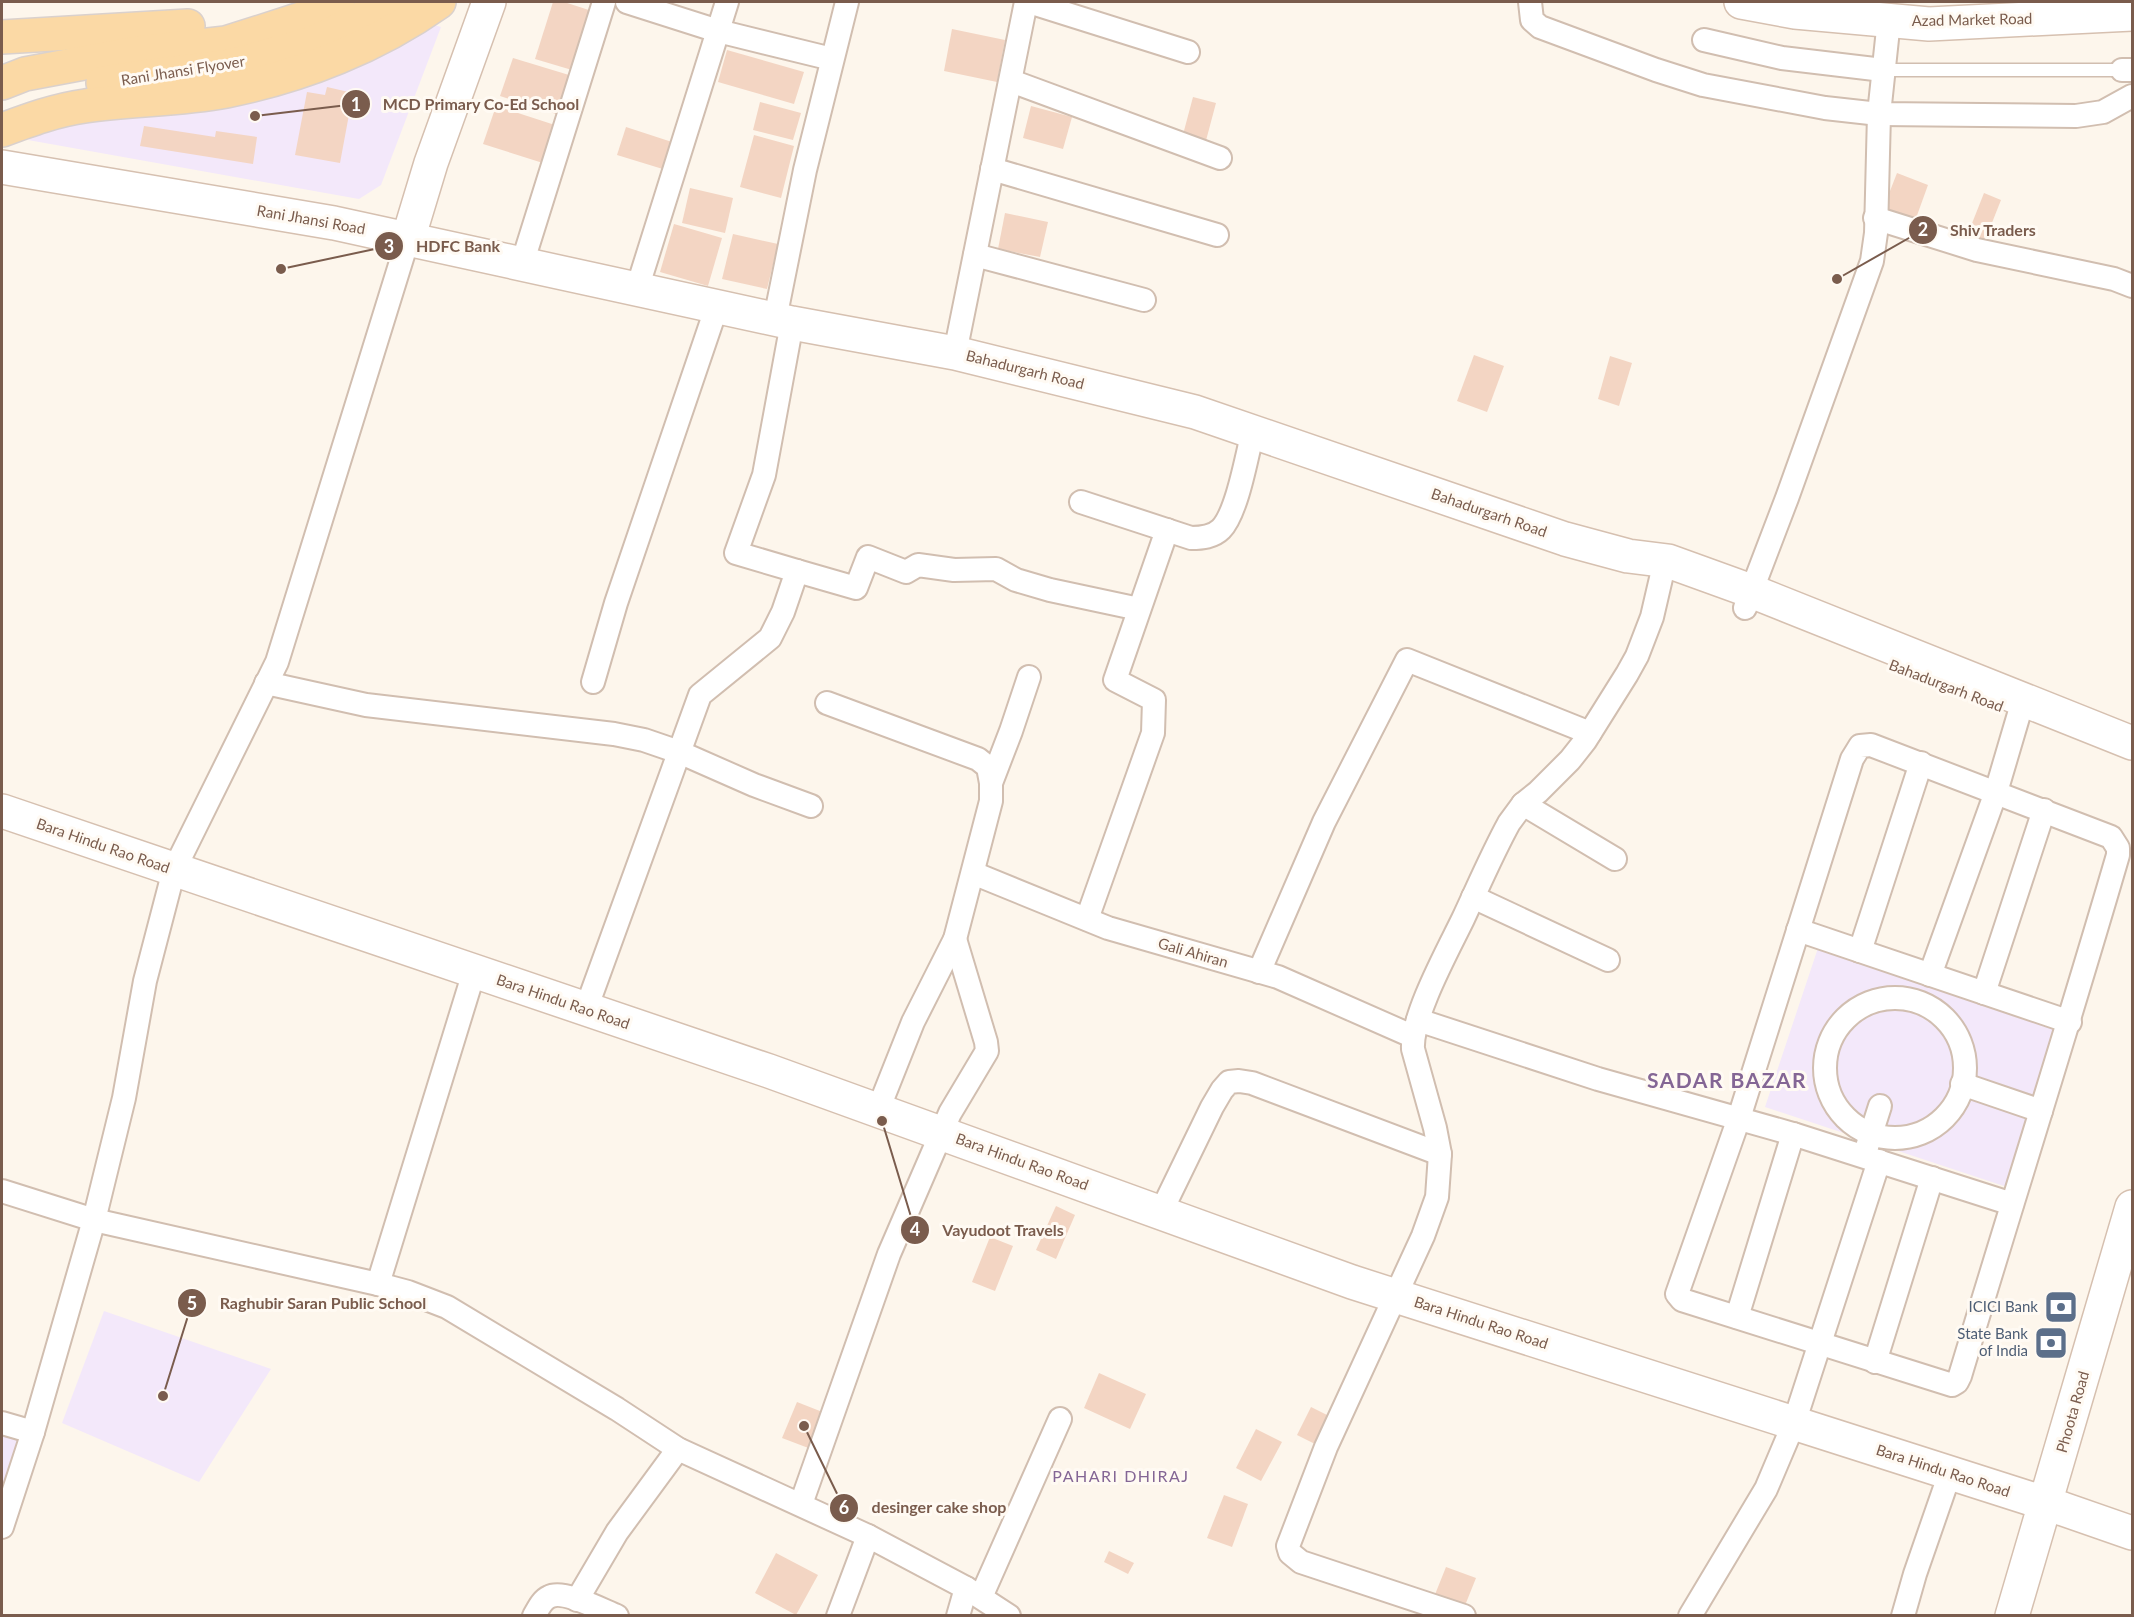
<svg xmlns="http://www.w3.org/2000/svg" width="2134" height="1617" viewBox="0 0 2134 1617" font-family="Lato,sans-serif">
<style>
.education{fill:#f3e8fa}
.building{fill:#f3d5c3}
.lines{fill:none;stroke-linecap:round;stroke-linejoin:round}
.lane-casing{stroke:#d1beb0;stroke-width:15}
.street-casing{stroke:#d1beb0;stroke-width:26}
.secondary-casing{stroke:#d6c0b0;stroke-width:36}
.primary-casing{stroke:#dad1cd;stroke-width:36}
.lane{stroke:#fff;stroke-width:12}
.street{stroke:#fff;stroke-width:22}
.secondary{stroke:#fff;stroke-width:33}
.primary{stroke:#fbd9a5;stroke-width:33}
.labels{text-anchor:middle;stroke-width:6;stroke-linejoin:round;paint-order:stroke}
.street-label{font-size:15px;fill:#7a5c4d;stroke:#fffaf3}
.service-label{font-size:15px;fill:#4e5e75;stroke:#fffaf3;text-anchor:end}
.neighbourhood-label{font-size:16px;letter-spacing:1.5px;fill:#846695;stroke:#fffaf3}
.district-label{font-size:21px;font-weight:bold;letter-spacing:1.5px;fill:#846695;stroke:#fffaf3}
.leader{fill:none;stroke:#7a5c4d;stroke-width:2}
.callout-dot{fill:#7a5c4d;stroke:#fffaf3;stroke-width:2}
.mark-label{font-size:18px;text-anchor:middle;font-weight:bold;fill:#fff}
.callout-label{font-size:16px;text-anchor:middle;font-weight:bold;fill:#7a5c4d;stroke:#fffaf3;stroke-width:6;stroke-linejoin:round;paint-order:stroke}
</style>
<rect width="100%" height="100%" fill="#fdf6ec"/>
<!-- education -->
<g class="education">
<polygon points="431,24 441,27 381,185 359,199 28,140 60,123"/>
<polygon points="1821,939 2070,1022 2013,1189 1765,1107"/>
<polygon points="104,1311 271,1369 199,1482 62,1423"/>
<polygon points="2,1421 26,1428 2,1494"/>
</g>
<!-- building -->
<g class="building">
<polygon points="553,2 564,2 592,11 572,70 535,59"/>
<polygon points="952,29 1005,40 997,82 944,71"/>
<polygon points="727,50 804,72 794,104 718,82"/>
<polygon points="513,58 569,75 556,114 500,96"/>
<polygon points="327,87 353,93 340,163 295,155 307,92 325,95"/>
<polygon points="1193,97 1216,103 1204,148 1181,142"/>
<polygon points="760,102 801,113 793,140 753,130"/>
<polygon points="496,106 558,126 546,164 483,144"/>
<polygon points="1031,106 1072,117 1063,149 1023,138"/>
<polygon points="144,126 215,137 216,131 257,137 253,164 140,146"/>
<polygon points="626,127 675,143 666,170 617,155"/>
<polygon points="754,135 794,146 781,198 740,187"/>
<polygon points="1897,173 1928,185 1915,221 1883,209"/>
<polygon points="690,188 733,198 725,233 682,223"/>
<polygon points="1984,193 2001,200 1982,248 1965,241"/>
<polygon points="1005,213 1048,222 1040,257 998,249"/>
<polygon points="674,224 722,238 708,286 660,272"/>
<polygon points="733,234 778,244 767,289 722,279"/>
<polygon points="1474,355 1504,366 1487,412 1457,401"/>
<polygon points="1610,356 1632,363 1619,406 1598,399"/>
<polygon points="1056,1206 1075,1215 1056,1259 1036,1250"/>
<polygon points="990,1237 1013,1246 995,1291 972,1282"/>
<polygon points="1099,1373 1146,1394 1130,1429 1084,1408"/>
<polygon points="797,1402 825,1413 811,1449 782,1438"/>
<polygon points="1311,1407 1333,1418 1319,1446 1297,1435"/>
<polygon points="1256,1429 1282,1442 1261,1481 1236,1468"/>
<polygon points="1224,1495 1248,1504 1232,1547 1207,1538"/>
<polygon points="1109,1551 1134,1563 1128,1574 1104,1562"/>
<polygon points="776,1553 818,1575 796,1615 755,1593"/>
<polygon points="1446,1567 1476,1578 1462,1613 1432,1602"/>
</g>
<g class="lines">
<!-- lane casing -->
<g class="lane-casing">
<polyline id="lane" points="1883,70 2122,70"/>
</g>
<!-- street casing -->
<g class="street-casing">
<g id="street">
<polyline points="627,2 718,31 832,59"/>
<polyline points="1029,2 1188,52"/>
<polyline points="1530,2 1532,20 1540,27 1656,70 1703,85 1825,108 1879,114 2076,116 2103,112 2132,96"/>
<polyline points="1704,40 1782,58 1883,70"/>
<polyline points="2122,70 2132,70"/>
<polyline points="1011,81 1220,158"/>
<polyline points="992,169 1217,235"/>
<polyline points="1875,218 1977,250 2114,279 2132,286"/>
<polyline points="975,255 1144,300"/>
<polyline points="522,264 604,2"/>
<polyline points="637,289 727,2"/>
<polyline points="775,319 805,170 847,2"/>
<polyline points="955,353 1026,2"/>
<path d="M 1081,502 L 1191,538 C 1202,538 1213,537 1221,529 C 1237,513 1247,455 1253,431"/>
<polyline points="797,571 856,588 868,557 906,572 918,565 954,570 996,569 1016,580 1050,590 1139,609"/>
<polyline points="1745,608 1787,498 1872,261 1876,233 1879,114 1889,20"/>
<polyline points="593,682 616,603 717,306"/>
<polyline points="266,683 366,705 614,734 644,740 679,752 754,785 811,806"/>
<polyline points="827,703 978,759 988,767 991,783 991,801 955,939 913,1022 878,1110"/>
<path d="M 1871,745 L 2111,837 L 2118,848 L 2118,855 C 2067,1030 2012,1203 1960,1376 L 1957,1382 L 1952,1385 L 1682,1300 L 1677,1294 L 1739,1118 L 1852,759 L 1860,746 Z"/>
<polyline points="991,783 1011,731 1029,677"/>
<polyline points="1523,804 1615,859"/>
<polyline points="973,873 1108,928 1278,977 1412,1036"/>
<polyline points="1473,897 1608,960"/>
<polyline points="1087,919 1153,733 1154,700 1115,680 1167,530"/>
<polyline points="1798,930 2070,1022"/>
<polyline points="1860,951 1921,763"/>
<polyline points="1259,972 1324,822 1407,660 1590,733"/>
<polyline points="1930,975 1996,792 2019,714"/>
<polyline points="1984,993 2044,810"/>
<circle cx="1895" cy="1068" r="70"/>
<polyline points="586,1009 700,695 770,638 783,612 797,571 736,553 764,475 792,323"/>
<polyline points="1418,1020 1598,1079 1793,1134 2012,1204"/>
<polyline points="1962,1084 2041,1111"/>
<polyline points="1867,1147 1880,1106"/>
<polyline points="2,1191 94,1220 378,1284 408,1292 447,1307 617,1409 678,1449 868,1536 966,1588 1009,1616"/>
<polyline points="1161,1212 1212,1107 1222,1090 1229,1082 1239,1081 1252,1083 1440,1154"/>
<polyline points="378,1284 474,972"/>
<polyline points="1737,1317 1793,1134"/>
<polyline points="1875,1362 1932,1178"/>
<polyline points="2,1423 33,1432"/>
<polyline points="801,1504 889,1254 950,1113 987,1051 986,1042 955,939"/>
<polyline points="2,1527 33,1432 94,1220 124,1098 145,981 174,870 277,662 408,239"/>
<polyline points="981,1597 1060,1419"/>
<polyline points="577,1600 617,1532 678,1449"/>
<path d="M 534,1616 C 538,1609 542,1600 549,1597 C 563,1589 602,1610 617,1616"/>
<polyline points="838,1616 868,1536"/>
<polyline points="958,1616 966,1588"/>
<path d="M 1464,1616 L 1301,1562 L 1290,1553 L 1288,1546 L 1326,1447 L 1423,1236 L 1437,1197 L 1440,1154 L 1435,1128 L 1413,1049 C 1411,1017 1448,950 1463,919 C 1478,887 1492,854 1509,823 L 1523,804 L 1538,792 L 1570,760 L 1585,741 L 1627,674 L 1637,656 L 1652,617 L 1665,561"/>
<polyline points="1690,1616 1766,1489 1794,1423 1879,1161"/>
<polyline points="1903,1616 1915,1574 1950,1473"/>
</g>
</g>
<!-- secondary casing -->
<g class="secondary-casing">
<g id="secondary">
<polyline points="1741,2 1795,12 1929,24 2132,14"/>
<polyline points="2,167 334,223 792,323 955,353 1195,412 1565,539 1628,556 1668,561 1751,591 2132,743"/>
<polyline points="408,239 431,163 489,2"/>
<polyline points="2,811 769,1071 1352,1282 2063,1509 2132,1533"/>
<polyline points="2012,1616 2132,1207"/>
</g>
</g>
<!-- primary casing -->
<g class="primary-casing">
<g id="primary">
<polyline points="2,37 188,26"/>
<polyline points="2,83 25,74 137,53 226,43 301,19 338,2"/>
<polyline points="103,83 142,77 231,66 316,42 393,2"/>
<path d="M 2,130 C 29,120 56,110 85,106 C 131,99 179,100 226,91 C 302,76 377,46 439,2"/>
</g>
</g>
<!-- lane -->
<use href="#lane" class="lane"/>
<!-- street -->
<use href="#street" class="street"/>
<!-- secondary -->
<use href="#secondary" class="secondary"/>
<!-- primary -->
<use href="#primary" class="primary"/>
</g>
<!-- icons -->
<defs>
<g id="bank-square" transform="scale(1.725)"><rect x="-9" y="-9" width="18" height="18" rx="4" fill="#5c6f8a" stroke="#fffaf3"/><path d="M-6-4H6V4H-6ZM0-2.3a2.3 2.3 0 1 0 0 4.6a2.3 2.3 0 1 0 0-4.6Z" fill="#fff"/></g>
</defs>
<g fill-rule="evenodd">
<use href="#bank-square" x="2061" y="1307"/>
<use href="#bank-square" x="2051" y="1343"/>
</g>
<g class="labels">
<!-- street labels -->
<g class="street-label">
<text transform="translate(1972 20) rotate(-1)" y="5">Azad Market Road</text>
<text transform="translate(183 71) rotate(-9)" y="5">Rani Jhansi Flyover</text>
<text transform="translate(311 220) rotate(10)" y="5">Rani Jhansi Road</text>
<text transform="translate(1025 370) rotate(14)" y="5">Bahadurgarh Road</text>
<text transform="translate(1489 513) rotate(19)" y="5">Bahadurgarh Road</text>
<text transform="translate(1946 686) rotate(21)" y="5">Bahadurgarh Road</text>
<text transform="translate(103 846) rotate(19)" y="5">Bara Hindu Rao Road</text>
<text transform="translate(1193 953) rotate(16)" y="5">Gali Ahiran</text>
<text transform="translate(563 1002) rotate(19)" y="5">Bara Hindu Rao Road</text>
<text transform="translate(1022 1162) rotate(20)" y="5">Bara Hindu Rao Road</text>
<text transform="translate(1481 1323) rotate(18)" y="5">Bara Hindu Rao Road</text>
<text transform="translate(2073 1412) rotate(-74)" y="5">Phoota Road</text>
<text transform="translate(1943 1471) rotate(18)" y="5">Bara Hindu Rao Road</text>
</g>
<!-- service labels -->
<g class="service-label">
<text x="2038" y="1312">ICICI Bank</text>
<text x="2028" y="1339">State Bank<tspan x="2028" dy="17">of India</tspan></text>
</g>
<!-- neighbourhood labels -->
<g class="neighbourhood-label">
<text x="1121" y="1482">PAHARI DHIRAJ</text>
</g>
<!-- district labels -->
<g class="district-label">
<text x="1727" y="1088">SADAR BAZAR</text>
</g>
</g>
<!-- callouts -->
<path class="leader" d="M255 116L356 104M1837 279L1923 230M281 269L389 246M882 1121L915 1230M163 1396L192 1303M804 1426L844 1508"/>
<g class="callout-dot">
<circle cx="255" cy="116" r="6"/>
<circle cx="1837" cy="279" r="6"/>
<circle cx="281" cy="269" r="6"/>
<circle cx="882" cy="1121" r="6"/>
<circle cx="163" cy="1396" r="6"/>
<circle cx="804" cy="1426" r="6"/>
<circle cx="356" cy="104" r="15"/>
<circle cx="1923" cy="230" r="15"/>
<circle cx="389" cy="246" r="15"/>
<circle cx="915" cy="1230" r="15"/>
<circle cx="192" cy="1303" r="15"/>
<circle cx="844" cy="1508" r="15"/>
</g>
<g class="mark-label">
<text x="356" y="111">1</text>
<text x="1923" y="236">2</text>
<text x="389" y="253">3</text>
<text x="915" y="1236">4</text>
<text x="192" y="1310">5</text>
<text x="844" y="1514">6</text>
</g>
<g class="callout-label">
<text x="481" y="110">MCD Primary Co-Ed School</text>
<text x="1993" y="236">Shiv Traders</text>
<text x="458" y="252">HDFC Bank</text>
<text x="1003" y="1236">Vayudoot Travels</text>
<text x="323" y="1309">Raghubir Saran Public School</text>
<text x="939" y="1513">desinger cake shop</text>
</g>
<!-- border -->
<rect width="2134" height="1617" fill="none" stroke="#7a5c4d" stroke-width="6"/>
</svg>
